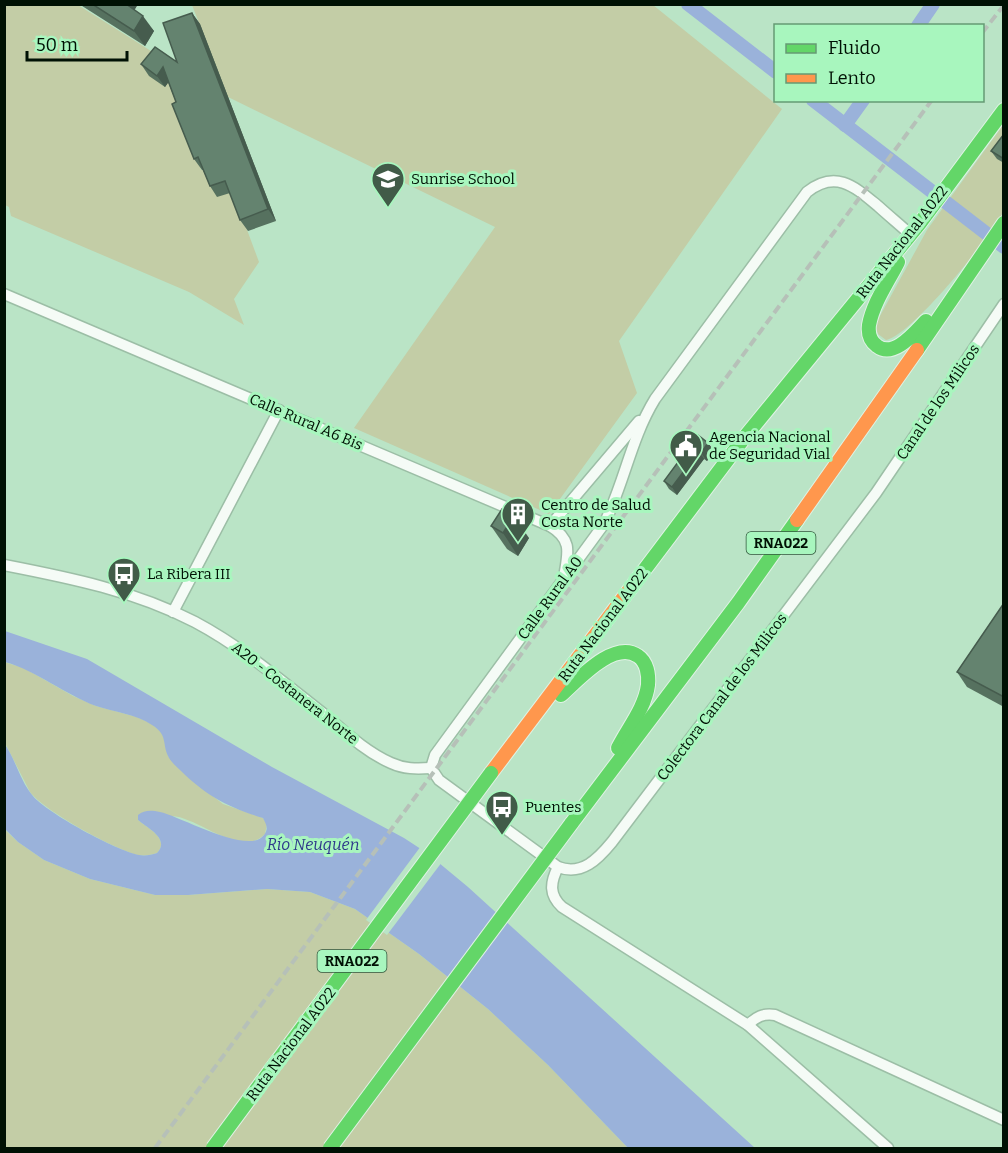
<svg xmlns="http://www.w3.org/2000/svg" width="1008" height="1153" viewBox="0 0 1008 1153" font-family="Bitter,serif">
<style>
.green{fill:#c3cda6}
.water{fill:#9ab2da}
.pier{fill:#bae4c6}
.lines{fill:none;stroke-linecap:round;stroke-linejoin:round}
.canal{stroke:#9ab2da;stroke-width:14}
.street-casing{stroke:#9cbea6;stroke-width:13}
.fast-casing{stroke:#e0f3e5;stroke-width:16}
.slow-casing{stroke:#e0f3e5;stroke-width:16}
.street{stroke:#f5fbf6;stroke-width:10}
.fast{stroke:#63d668;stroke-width:14}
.slow{stroke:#ff974d;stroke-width:14}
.rail{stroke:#b6c0b8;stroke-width:4;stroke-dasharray:9 4.5;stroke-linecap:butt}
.fast-bridge-casing{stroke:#e0f3e5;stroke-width:16;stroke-linecap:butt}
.fast-bridge{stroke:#63d668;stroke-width:14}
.wall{fill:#56715f}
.shaded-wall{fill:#465c4e}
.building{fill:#64836f;stroke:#465c4e;stroke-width:1.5}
.labels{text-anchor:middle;stroke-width:6;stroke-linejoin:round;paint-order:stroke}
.shield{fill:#a8f6be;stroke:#32563c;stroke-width:1.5}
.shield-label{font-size:14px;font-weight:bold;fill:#001104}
.poi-label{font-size:15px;fill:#001104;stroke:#a8f6be;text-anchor:start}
.street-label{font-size:15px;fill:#001104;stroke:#a8f6be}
.water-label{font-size:16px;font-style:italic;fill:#2f3a8b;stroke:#a8f6be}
</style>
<rect width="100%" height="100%" fill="#bae4c6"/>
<!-- green -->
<g class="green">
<polygon points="5,5 78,5 178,68 201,170 206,168 233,192 259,262 234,299 244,325 189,292 11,216 9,207 5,205"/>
<polygon points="192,5 653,5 782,109 619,341 637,393 549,514 354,428 495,227 228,97"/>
<path d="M 1003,125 C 1003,140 1007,202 1003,212 C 992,236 910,337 886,340 L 878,334 L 875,325 L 927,230 Z"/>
<path d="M 4,662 L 24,668 L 73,696 L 96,706 L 137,717 L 152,724 L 162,733 L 165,739 L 168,756 L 186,775 L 223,804 L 263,818 L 267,824 L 265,834 C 241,859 198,817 172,816 C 161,816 149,819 138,820 C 149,829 170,839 157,853 C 151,855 145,856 138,855 C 115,850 43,810 30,792 L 5,743 Z"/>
<polygon points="4,829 18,842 44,860 90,879 155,895 188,895 267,889 310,892 355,909 419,954 488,1009 548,1065 628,1148 5,1148"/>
</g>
<!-- water -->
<path class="water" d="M 5,631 L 87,659 L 272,767 L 404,838 L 427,853 L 468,887 L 755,1148 L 628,1148 L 548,1065 L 488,1009 L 419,954 L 355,909 L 310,892 L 267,889 L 188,895 L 155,895 L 90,879 L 44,860 L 18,842 L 5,829 L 4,743 C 16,760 20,781 33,796 C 47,813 117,851 139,855 C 145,856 151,855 157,853 C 170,839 149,829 138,820 L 138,815 C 144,810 151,810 160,812 C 180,816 249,856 264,835 C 269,829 266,824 263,818 C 229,808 205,795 180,770 C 176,766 170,761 168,756 C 162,743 168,735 152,725 C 136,714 114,712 96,706 C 64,694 37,671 5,662 Z"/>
<!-- pier -->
<polygon class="pier" points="421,846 442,862 387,935 366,920"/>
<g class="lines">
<!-- canal -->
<g class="canal">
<polyline points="688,4 776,72"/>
<polyline points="918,26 933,4"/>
<polyline points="813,100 1004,247"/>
<polyline points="845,125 863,100"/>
</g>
<!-- street casing -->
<g class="street-casing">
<g id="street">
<path d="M 4,294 L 550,526 C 573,540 568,553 564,577"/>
<polyline points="550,526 639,421"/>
<path d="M 4,565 C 71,578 135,591 195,622 C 242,647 283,682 325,715 C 345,732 366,752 391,763 C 404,769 416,769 431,768"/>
<polyline points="173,612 279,410"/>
<path d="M 431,768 L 439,780 L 558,867 C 582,876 598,859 612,842 L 876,493 L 1004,304"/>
<path d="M 431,768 L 435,755 L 604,524 C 624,484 631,438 655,399 L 807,192 C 836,169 855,187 878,206 C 889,216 900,225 911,235"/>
<path d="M 558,867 C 550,883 549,895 562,907 L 748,1025 L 888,1148"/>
<path d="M 748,1025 C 756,1017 763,1013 775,1015 L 1004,1120"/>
</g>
</g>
<!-- fast casing -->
<g class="fast-casing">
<g id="fast">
<path d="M 898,262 C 888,282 873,303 869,325 C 868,333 870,341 877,346 C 894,359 915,332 926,321"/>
<polyline points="917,350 1004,223"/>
<polyline points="633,585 744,438 920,223 1004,110"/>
<path d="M 561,695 C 578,680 614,639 638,656 C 647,662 649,675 648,685 C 645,708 628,728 618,748"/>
<polyline points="571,824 738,603 797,520"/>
</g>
</g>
<!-- slow casing -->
<g class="slow-casing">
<g id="slow">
<polyline points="797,520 917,350"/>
<polyline points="491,773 633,585"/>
</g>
</g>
<!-- street -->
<use href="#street" class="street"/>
<!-- fast -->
<use href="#fast" class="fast"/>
<!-- slow -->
<use href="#slow" class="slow"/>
<!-- rail -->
<g class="rail">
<polyline points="982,33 1004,5"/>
<polyline points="155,1148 932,100"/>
</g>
<!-- fast-bridge casing -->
<g class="fast-bridge-casing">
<g id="fast-bridge">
<polyline points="213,1148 491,773"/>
<polyline points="330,1148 571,824"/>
</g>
</g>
<!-- fast-bridge -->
<use href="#fast-bridge" class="fast-bridge"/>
</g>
<!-- wall -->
<g class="wall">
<polygon points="79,4 138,4 134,10 154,31 145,46"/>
<polygon points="192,13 200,24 276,221 248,231 240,220 230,193 217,197 210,186 203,170 202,170 194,159 176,102 168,82 165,87 149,76 141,64 177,62"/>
<polygon points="1004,134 1004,163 997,159 991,151"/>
<polygon points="708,443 714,451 707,461 704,459 677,495 669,489 664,481"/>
<polygon points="491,526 529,538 518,556 507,549"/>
<polygon points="1004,603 1004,707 967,687 957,672"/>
</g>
<!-- shaded-wall -->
<g class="shaded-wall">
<polygon points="123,4 138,4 131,16"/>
<polygon points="192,13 200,24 276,221 268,209"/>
<polygon points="143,16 154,31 145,46 134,31"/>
<polygon points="163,67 171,79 165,87 157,76"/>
<polygon points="708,443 714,451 707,461 701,453"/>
<polygon points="699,451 704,459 677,495 672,487"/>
<polygon points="514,516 529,538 518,556 503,533"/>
</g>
<!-- building -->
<g class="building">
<polygon points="92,4 126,4 143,16 134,31"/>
<polygon points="192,13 268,209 240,220 225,181 210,186 198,157 194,159 172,104 176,102 163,67 157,76 141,64 155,47 177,62 163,23"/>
<polygon points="1004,134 1004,159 991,151"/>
<polygon points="698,435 708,443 701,453 699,451 672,487 664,481"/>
<polygon points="502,509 514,516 503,533 491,526"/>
<polygon points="1004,603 1004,697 957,672"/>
</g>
<!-- icons -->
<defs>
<g id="school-pin" transform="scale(1.725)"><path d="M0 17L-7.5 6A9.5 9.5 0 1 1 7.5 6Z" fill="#415b48" stroke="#a8f6be"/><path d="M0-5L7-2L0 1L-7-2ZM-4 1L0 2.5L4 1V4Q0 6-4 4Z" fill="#fff"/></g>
<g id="civic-pin" transform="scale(1.725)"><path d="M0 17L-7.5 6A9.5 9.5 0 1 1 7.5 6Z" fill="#415b48" stroke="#a8f6be"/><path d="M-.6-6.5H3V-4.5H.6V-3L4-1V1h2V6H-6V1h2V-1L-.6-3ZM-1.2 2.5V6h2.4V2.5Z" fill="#fff"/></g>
<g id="building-pin" transform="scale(1.725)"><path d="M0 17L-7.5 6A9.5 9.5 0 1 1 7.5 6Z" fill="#415b48" stroke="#a8f6be"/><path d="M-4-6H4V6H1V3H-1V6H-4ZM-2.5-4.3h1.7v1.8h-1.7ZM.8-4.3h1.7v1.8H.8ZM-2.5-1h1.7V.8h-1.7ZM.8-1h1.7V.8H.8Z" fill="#fff"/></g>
<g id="bus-pin" transform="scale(1.725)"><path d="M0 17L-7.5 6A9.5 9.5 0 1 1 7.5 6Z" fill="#415b48" stroke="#a8f6be"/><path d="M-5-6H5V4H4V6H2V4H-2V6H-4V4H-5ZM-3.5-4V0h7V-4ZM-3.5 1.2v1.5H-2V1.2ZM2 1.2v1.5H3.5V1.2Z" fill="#fff"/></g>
</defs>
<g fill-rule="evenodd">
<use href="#school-pin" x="388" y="179"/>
<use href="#civic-pin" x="686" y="446"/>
<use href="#building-pin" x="518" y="514"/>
<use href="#bus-pin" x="124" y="574"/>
<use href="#bus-pin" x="502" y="807"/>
</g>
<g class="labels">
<!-- shield labels -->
<g class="shield">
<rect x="746.5" y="532" width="69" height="22" rx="4.5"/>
<rect x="317.5" y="950" width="69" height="22" rx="4.5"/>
</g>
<g class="shield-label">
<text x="781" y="548">RNA022</text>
<text x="352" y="966">RNA022</text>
</g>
<!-- poi labels -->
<g class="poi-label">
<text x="411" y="184">Sunrise School</text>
<text x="709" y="442">Agencia Nacional<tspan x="709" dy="17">de Seguridad Vial</tspan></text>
<text x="541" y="510">Centro de Salud<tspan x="541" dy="17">Costa Norte</tspan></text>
<text x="147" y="579">La Ribera III</text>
<text x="525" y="812">Puentes</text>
</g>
<!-- street labels -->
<g class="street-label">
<text transform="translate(902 242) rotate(-52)" y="5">Ruta Nacional A022</text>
<text transform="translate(938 402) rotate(-56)" y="5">Canal de los Milicos</text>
<text transform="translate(306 422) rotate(23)" y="5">Calle Rural A6 Bis</text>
<text transform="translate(550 598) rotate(-54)" y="5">Calle Rural A0</text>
<text transform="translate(603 625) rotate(-53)" y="5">Ruta Nacional A022</text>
<text transform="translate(295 693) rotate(38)" y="5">A20 - Costanera Norte</text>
<text transform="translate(722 697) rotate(-53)" y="5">Colectora Canal de los Milicos</text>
<text transform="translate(291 1044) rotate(-53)" y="5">Ruta Nacional A022</text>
</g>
<!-- water labels -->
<g class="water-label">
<text x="313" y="850">Río Neuquén</text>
</g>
</g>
<!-- border -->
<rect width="1008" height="1153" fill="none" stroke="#001104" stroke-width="12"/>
<!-- legend -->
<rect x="774" y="24" width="210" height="78" fill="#a8f6be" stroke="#659a74" stroke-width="1.5"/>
<rect x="786" y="44" width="30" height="9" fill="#63d668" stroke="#659a74" stroke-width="1.5"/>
<text x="828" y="54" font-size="18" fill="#001104">Fluido</text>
<rect x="786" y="74" width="30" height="9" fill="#ff974d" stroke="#659a74" stroke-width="1.5"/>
<text x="828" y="84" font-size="18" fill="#001104">Lento</text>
<!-- scale -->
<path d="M27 51v9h100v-9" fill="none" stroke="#001104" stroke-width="3"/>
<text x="36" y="51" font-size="18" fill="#001104" stroke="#a8f6be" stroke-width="4.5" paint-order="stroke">50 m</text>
</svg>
